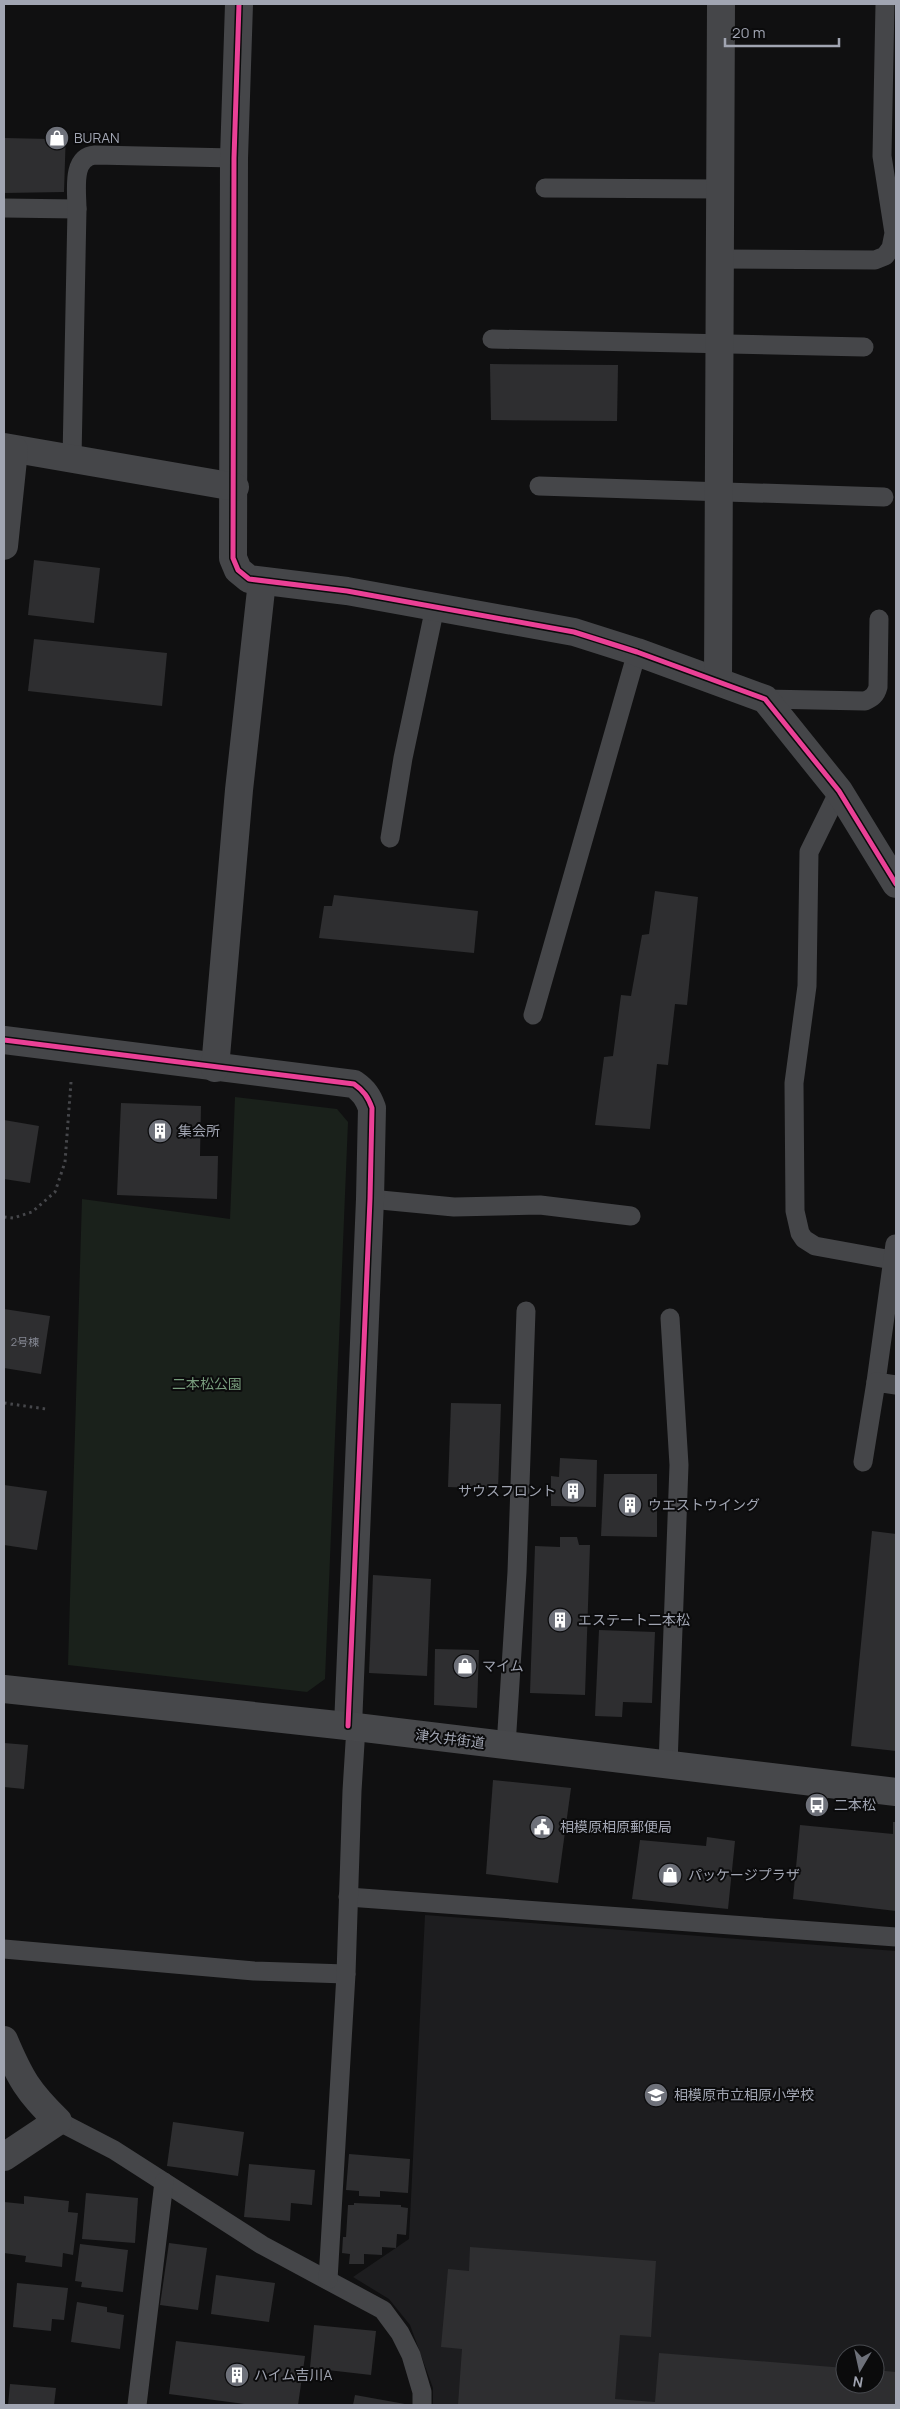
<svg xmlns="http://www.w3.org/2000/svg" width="900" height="2409" viewBox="0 0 900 2409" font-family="Manrope,'Noto Sans JP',sans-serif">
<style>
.built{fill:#1d1d1f;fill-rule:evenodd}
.green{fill:#1a211b}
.building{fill:#2e2e30}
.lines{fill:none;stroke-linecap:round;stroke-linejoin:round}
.path{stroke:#46474b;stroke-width:3;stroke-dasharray:2.5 4;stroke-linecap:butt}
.service{stroke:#454649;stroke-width:19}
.minor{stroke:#454649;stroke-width:28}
.trunk{stroke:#47484b;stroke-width:28}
.cycleway-casing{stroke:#0b0b0c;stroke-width:8}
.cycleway{stroke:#ea4096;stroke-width:5}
.labels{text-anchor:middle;stroke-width:4;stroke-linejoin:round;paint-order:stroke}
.number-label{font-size:11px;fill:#848792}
.poi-label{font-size:14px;fill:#a1a5b2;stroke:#0b0b0c;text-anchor:start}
.park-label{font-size:14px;fill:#789d7d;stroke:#0b0b0c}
.street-label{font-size:14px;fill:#a1a5b2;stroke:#0b0b0c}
</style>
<rect width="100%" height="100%" fill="#101011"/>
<!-- built -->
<path class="built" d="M 425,1915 L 896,1951 L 896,2405 L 433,2405 L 433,2388 L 410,2325 L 389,2299 L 353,2277 L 409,2239 ZM 845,2354 L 875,2354 L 875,2384 L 845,2384 Z"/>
<!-- green -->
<polygon class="green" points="235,1097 337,1109 348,1122 325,1679 307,1692 68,1665 82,1199 230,1219"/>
<!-- building -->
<g class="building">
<polygon points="50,130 66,130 64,192 4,193 4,138 50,139"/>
<polygon points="490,364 618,365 617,421 491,420"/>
<polygon points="34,560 100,568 94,623 28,615"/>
<polygon points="34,639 167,653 162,706 28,691"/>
<polygon points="655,891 698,897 687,1005 675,1004 668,1065 657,1064 650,1129 595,1125 604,1057 613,1056 621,995 631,996 642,935 649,934"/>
<polygon points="334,895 478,911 474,953 319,938 324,906 332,906"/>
<polygon points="121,1103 201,1106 200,1156 218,1156 217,1199 117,1195"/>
<polygon points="4,1120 39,1126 30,1183 4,1179"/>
<polygon points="4,1309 50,1316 41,1374 4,1368"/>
<polygon points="451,1403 501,1404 498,1489 448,1487"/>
<polygon points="560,1458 597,1460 596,1507 551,1506 551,1476 559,1477"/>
<polygon points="604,1474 657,1474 657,1537 601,1536"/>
<polygon points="4,1485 47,1491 37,1550 4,1545"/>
<polygon points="872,1531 896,1534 896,1751 851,1746"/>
<polygon points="560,1537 577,1537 579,1545 590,1545 585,1695 530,1693 535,1546 560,1547"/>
<polygon points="373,1575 431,1579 427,1676 369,1673"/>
<polygon points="599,1630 655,1632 652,1703 623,1702 622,1717 595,1716"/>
<polygon points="435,1649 479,1650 477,1708 434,1705"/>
<polygon points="4,1743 28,1745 24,1789 4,1787"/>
<polygon points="493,1780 571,1788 558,1883 486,1874"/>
<polygon points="893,1822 896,1822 896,1911 793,1899 800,1825 893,1834"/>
<polygon points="707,1837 735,1841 728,1909 632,1899 640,1840 706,1846"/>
<polygon points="173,2122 244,2132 238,2176 167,2166"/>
<polygon points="349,2154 410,2159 408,2193 380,2191 380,2197 359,2196 359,2191 346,2190"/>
<polygon points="249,2164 315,2170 312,2205 291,2203 290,2221 244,2217"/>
<polygon points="86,2193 138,2198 135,2243 82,2239"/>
<polygon points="24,2196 69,2201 68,2212 78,2213 73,2255 63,2253 62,2267 25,2262 26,2256 4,2253 4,2202 24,2204"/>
<polygon points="354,2203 401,2205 401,2207 408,2208 406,2235 397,2234 396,2248 382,2247 382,2255 364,2254 364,2264 349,2264 350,2254 342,2253 343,2237 346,2237 348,2205 354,2205"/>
<polygon points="169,2243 207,2248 198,2310 160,2305"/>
<polygon points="80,2244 128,2250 123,2292 81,2287 82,2282 75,2281"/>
<polygon points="470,2247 656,2261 651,2337 620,2335 615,2399 655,2402 659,2353 845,2368 845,2384 875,2384 875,2370 896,2372 896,2405 458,2405 462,2349 441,2347 448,2269 469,2271"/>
<polygon points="216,2275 275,2283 269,2322 211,2314"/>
<polygon points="17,2283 68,2288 64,2320 52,2319 51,2331 13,2327"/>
<polygon points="77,2302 107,2307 107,2312 124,2315 120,2349 71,2342"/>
<polygon points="314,2325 376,2331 371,2375 310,2368"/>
<polygon points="176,2341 305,2356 298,2405 252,2405 169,2394"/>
<polygon points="10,2384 56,2388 54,2405 8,2405"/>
<polygon points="355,2395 405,2404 405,2405 353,2405"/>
</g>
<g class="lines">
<!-- path -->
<g class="path">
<polyline points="4,1217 13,1218 32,1212 55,1192 65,1162 71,1082"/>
<polyline points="4,1403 46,1409"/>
</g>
<!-- service -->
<g class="service">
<polyline points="545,188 720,189"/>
<polyline points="4,208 77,209"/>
<polyline points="720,259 875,260 885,256 891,248 894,233 882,156 885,4"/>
<polyline points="492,339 864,347"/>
<path d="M 72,458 L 77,209 C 77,191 71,157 95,155 L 234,158"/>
<polyline points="539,486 884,497"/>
<path d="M 765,699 L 865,701 C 872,698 876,695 878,687 L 879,619"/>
<polyline points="839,791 809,852 807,986 794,1083 795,1211 800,1233 804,1239 815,1246 892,1260"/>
<polyline points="390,838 403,758 435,607"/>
<polyline points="533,1015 637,652"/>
<polyline points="370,1199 454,1207 540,1205 631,1216"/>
<polyline points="876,1382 895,1244"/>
<polyline points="863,1462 876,1382 896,1385"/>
<polyline points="506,1746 517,1572 526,1311"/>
<polyline points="668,1765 679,1465 670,1318"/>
<polyline points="348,1897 896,1937"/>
<polyline points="4,1949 254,1971 346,1974"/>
<polyline points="58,2121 114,2150 262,2245 383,2310 400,2333 411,2355 422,2392 422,2405"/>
<polyline points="328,2280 346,1974 352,1791 356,1727"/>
<polyline points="137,2405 164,2182"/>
</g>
<!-- minor -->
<g class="minor">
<polyline points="239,4 234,158 233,558 238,570 249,579 347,591 574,632 637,652 765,699 839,791 896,884"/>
<polyline points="4,447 235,487"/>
<polyline points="4,546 14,450"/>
<polyline points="718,681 721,4"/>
<path d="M 4,1040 L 354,1084 C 364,1091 368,1097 372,1108 L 370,1199 L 348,1726"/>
<polyline points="215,1068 239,790 262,581"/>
<path d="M 4,2040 C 20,2078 28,2092 58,2121 L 4,2157"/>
</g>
<!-- trunk -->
<polyline class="trunk" points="4,1689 356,1727 896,1792"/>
<!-- cycleway casing -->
<g class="cycleway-casing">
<g id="cycleway">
<polyline points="239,4 234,158 233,558 238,570 249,579 347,591 574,632 637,652 765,699 839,791 896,884"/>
<path d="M 4,1040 L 354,1084 C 364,1091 368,1097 372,1108 L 370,1199 L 348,1726"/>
</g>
</g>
<!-- cycleway -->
<use href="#cycleway" class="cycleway"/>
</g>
<!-- icons -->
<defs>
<g id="shop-disc" transform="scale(1.25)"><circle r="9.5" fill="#6e717a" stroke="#0b0b0c"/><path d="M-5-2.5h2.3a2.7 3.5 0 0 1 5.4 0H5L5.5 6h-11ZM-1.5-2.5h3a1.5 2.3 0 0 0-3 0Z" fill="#fff"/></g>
<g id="building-disc" transform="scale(1.25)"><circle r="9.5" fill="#6e717a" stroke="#0b0b0c"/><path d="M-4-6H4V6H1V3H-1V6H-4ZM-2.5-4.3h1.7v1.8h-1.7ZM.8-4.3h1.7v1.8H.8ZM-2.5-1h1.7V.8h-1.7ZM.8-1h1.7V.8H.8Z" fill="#fff"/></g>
<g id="bus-disc" transform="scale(1.25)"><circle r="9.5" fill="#6e717a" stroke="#0b0b0c"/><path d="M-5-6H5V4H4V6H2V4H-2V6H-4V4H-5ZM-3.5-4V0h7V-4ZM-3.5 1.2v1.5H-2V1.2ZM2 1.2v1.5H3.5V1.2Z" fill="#fff"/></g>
<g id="civic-disc" transform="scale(1.25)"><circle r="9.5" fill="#6e717a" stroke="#0b0b0c"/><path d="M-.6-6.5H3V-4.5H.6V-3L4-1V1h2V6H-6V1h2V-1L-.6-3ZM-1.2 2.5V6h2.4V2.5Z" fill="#fff"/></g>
<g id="school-disc" transform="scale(1.25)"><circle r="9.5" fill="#6e717a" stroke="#0b0b0c"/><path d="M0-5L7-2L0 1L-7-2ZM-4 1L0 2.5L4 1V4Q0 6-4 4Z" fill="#fff"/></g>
</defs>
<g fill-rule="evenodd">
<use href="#shop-disc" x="57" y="138"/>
<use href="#building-disc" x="160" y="1131"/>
<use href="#building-disc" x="573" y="1491"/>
<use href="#building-disc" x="630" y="1505"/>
<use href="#building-disc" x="560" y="1620"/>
<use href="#shop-disc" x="465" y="1666"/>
<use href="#bus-disc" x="817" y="1805"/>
<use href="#civic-disc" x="542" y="1827"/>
<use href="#shop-disc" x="670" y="1875"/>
<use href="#school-disc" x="656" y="2095"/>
<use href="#building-disc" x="237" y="2375"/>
</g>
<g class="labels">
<!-- number labels -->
<g class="number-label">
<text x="25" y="1346">2号棟</text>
</g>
<!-- poi labels -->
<g class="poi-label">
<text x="74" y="143">BURAN</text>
<text x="178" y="1136">集会所</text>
<text x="556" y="1496" text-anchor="end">サウスフロント</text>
<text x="648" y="1510">ウエストウイング</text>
<text x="578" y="1625">エステート二本松</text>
<text x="482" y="1671">マイム</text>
<text x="834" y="1810">二本松</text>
<text x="560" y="1832">相模原相原郵便局</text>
<text x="688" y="1880">パッケージプラザ</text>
<text x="674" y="2100">相模原市立相原小学校</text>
<text x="254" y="2380">ハイム吉川A</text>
</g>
<!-- park labels -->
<g class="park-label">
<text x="207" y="1389">二本松公園</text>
</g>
<!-- street labels -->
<g class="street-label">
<text transform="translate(450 1739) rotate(7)" y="5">津久井街道</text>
</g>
</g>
<!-- border -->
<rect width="900" height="2409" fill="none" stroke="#a1a5b2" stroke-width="10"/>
<!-- north arrow -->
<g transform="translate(860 2369) rotate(189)"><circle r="24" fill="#0b0b0c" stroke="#47494e"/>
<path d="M0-4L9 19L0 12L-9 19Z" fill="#6e717a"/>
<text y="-8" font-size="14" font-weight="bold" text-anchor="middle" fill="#a1a5b2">N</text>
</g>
<!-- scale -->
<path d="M725 38v8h114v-8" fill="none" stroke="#a1a5b2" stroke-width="2.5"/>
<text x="732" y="38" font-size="15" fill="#a1a5b2" stroke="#0b0b0c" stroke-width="4" paint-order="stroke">20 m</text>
</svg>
